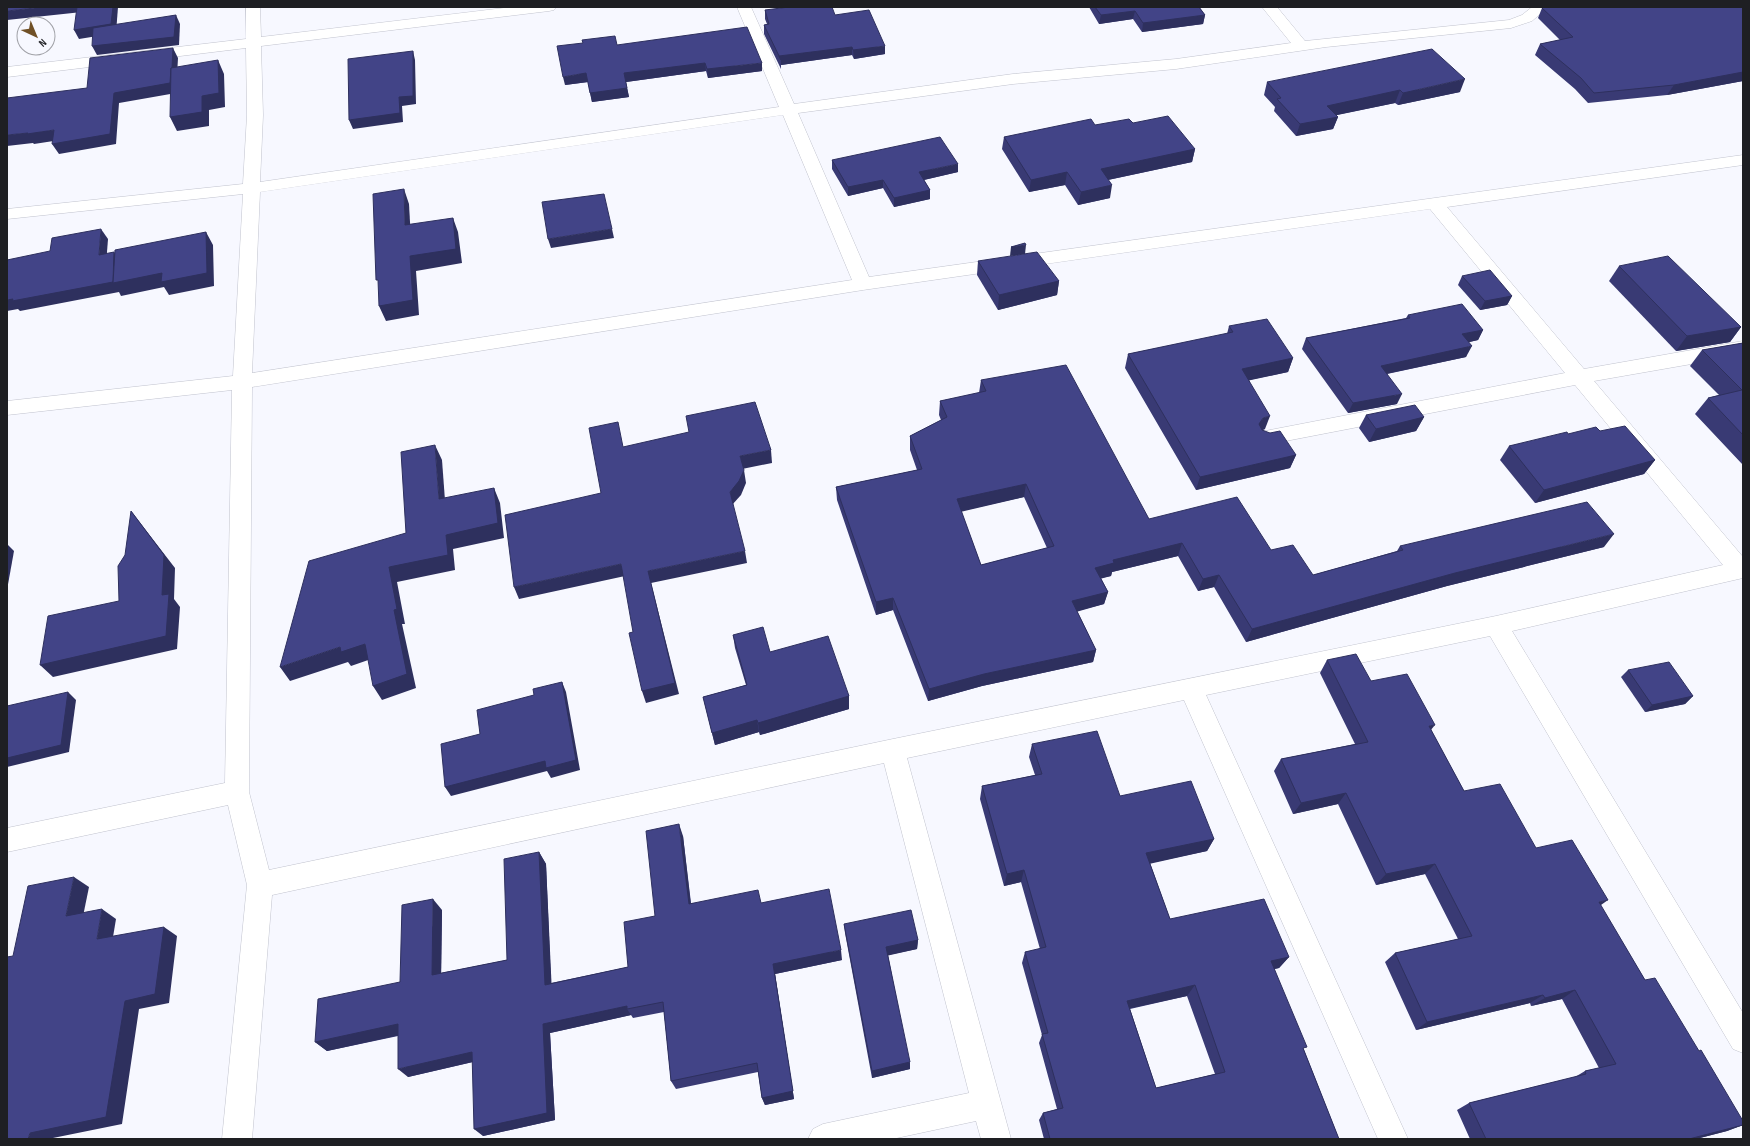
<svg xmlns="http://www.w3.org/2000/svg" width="1750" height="1146" viewBox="0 0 1750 1146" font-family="'Sofia Sans Condensed',sans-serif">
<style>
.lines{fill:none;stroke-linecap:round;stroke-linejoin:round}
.minor-casing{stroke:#c1c3ce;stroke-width:1}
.minor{fill:#fff;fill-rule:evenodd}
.wall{fill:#393a74;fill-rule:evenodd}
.shaded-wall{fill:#2e305e}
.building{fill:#424487;stroke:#2e305e;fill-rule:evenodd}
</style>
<rect width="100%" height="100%" fill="#f7f8ff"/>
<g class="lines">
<!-- minor casing -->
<g class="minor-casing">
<path id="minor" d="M 246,7 L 260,7 L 261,37 L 513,7 L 556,7 L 554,10 L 549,11 L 261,46 L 263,115 L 260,182 L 779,107 L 737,7 L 751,7 L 794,104 L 1013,74 L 1176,59 L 1291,43 L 1262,7 L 1277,7 L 1305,41 L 1509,20 L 1522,15 L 1532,7 L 1548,7 L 1532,21 L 1511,28 L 1326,47 L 1176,69 L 1013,84 L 798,113 L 869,277 L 1743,155 L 1743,165 L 1447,207 L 1584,369 L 1743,341 L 1743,355 L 1594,381 L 1743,557 L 1743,578 L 1512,631 L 1743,1013 L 1743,1053 L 1733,1049 L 1490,636 L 1206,695 L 1408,1139 L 1378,1139 L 1184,700 L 907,758 L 1011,1139 L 981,1139 L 976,1121 L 892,1139 L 808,1139 L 813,1129 L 823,1124 L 969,1093 L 884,763 L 272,895 L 252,1139 L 222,1139 L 247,885 L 228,805 L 7,852 L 7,828 L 225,783 L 232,390 L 7,415 L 7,401 L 233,376 L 243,194 L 7,219 L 7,209 L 243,184 L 247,115 L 246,48 L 7,77 L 7,67 L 246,39 ZM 783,115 L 852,280 L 252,373 L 260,192 ZM 1430,209 L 1565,373 L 1265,431 L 1258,433 L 1255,438 L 1258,443 L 1265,445 L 1575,385 L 1723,565 L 1496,616 L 893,739 L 269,870 L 249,792 L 252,387 L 863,290 Z"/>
</g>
<!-- minor -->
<use href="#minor" class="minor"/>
</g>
<!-- wall -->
<g class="wall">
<polygon points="1089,7 1199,7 1205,15 1203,24 1142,32 1133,19 1099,24"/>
<polygon points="1743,7 1743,81 1667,95 1588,103 1575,89 1535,55 1540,44 1560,40 1538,18 1542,8"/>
<polygon points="765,10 835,15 885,54 854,59 852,55 781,65 781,69 764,34 764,25 767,24 765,19"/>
<polygon points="617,45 762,71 708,78 706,71 626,82 629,97 592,102 588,82 565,85"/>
<polygon points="1267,82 1460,92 1398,105 1395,103 1336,115 1338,117 1333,129 1296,136 1274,111 1275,107 1264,95"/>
<polygon points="1133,123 1195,149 1192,162 1108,180 1110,198 1078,205 1065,185 1029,192 1002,149 1004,137 1095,125"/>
<polygon points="832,160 958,172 924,180 930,190 930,199 894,207 883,188 848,196 832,169"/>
<polygon points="978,261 1059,281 1057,295 998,310 977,275"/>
<polygon points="1619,266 1741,327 1730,342 1676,351 1609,281"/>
<polygon points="1462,276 1512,296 1507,305 1480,310 1458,285"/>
<polygon points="1408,315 1483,330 1478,340 1469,342 1466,357 1387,374 1397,404 1348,413 1302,349 1306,338 1406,318"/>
<polygon points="1229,326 1293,358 1288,372 1249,380 1265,429 1262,430 1296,455 1290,468 1196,490 1125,368 1128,354 1227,334"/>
<polygon points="1743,343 1743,465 1695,414 1708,398 1719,395 1690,366 1702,350"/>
<path d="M 981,380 L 1149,519 L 1271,550 L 1313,575 L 1397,551 L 1400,546 L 1604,547 L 1447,586 L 1246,642 L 1214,587 L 1198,591 L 1178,556 L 1112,572 L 1111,576 L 1101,578 L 1108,592 L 1104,604 L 1077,611 L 1096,650 L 1093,662 L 982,686 L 928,701 L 893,610 L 876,615 L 837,500 L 836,487 L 917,470 L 910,450 L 910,436 L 941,420 L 939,415 L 940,401 L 979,393 ZM 1024,497 L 1047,548 L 981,565 L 961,511 Z"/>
<polygon points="1366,415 1424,417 1416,431 1369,442 1359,428"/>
<polygon points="1600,431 1655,460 1644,474 1535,503 1500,460 1509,446 1568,434"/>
<polygon points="733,635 770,652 849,696 849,709 760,735 759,732 715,745 703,697 746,685 735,648"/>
<polygon points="1327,660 1371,681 1431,730 1464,791 1536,848 1600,905 1645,980 1743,1125 1727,1131 1696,1139 1470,1139 1457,1110 1469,1103 1575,1077 1585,1071 1599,1068 1562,999 1531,1006 1530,1003 1416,1030 1385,962 1395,953 1458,939 1425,874 1376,885 1338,804 1293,814 1274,771 1281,759 1355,744 1320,673"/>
<polygon points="1628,670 1693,696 1685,704 1645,712 1621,677"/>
<path d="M 1032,744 L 1120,796 L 1214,839 L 1207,851 L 1150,863 L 1170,919 L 1289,957 L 1279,968 L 1274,969 L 1304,1050 L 1339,1139 L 1044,1139 L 1039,1120 L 1043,1113 L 1057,1109 L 1039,1043 L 1042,1035 L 1022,963 L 1025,952 L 1040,949 L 1021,882 L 1004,886 L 980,799 L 982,786 L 1035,775 L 1029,757 ZM 1187,996 L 1215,1074 L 1156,1088 L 1130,1009 Z"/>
<polygon points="683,836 691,903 761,903 842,960 775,974 794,1099 765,1105 762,1098 758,1072 676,1089 671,1081 664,1012 633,1018 631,1015 550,1033 555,1120 483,1136 473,1062 408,1077 398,1036 327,1051 315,1042 400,982 442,910 441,973 507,960 539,852 546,864 551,983 628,967 655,916"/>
<polygon points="844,924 918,940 917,949 888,955 910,1069 872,1078 845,933"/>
</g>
<!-- shaded-wall -->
<g class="shaded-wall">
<polygon points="44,7 79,7 82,12 7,20 7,11"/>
<polygon points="113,7 118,7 116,33 79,39 74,30"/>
<polygon points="1135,11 1133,19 1099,24 1101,15"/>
<polygon points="176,15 180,24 179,45 97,55 92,46"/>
<polygon points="1205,15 1203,24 1142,32 1143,23"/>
<polygon points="885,46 885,54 854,59 853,50"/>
<polygon points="852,47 852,55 781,65 781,60 779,56"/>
<polygon points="173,48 178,58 176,93 119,103 116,144 59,154 52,144 114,93"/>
<polygon points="413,51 415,60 416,104 402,106 403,122 353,129 349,120 399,97"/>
<polygon points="218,60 224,74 225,107 209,110 209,126 177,131 170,117 202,96"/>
<polygon points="705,63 706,71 626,82 624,73"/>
<polygon points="762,63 762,71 708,78 707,69"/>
<polygon points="1743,72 1743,81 1667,95 1674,85"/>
<polygon points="586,73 588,82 565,85 563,77"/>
<polygon points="1465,79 1460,92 1398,105 1403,93"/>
<polygon points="627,88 629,97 592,102 590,93"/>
<polygon points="1400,90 1395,103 1323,118 1327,106"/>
<polygon points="1338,117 1333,129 1296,136 1300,124"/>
<polygon points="54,130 60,140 34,144 33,143 7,146 7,135"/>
<polygon points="1195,149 1192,162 1098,182 1101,169"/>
<polygon points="958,164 958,172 919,181 919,172"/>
<polygon points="1067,172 1065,185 1029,192 1031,180"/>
<polygon points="883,180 883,188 848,196 848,187"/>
<polygon points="1112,185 1110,198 1078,205 1081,192"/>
<polygon points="404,189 409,204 411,240 405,225"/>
<polygon points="930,190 930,199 894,207 894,198"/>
<polygon points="453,218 458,232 462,263 416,271 419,315 386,321 379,306 410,256"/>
<polygon points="101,229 108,239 106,265 99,255"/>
<polygon points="612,229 614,238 551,248 548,239"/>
<polygon points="206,232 213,245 214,286 169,295 164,287 121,296 119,292 20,311 18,309 7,311 7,300 114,252 120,262"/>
<polygon points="1026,245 1025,254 1010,256 1011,247"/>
<polygon points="1059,281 1057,295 998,310 999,295"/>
<polygon points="1512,296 1507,305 1480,310 1485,301"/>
<polygon points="1741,327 1730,342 1676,351 1687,336"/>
<polygon points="1483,330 1478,340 1457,345 1462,334"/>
<polygon points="1472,346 1466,357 1376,376 1381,366"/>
<polygon points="1293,358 1288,372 1237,383 1242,369"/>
<polygon points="1402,394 1397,404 1348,413 1353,403"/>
<polygon points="1270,416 1265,429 1258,432 1259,424 1263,418"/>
<polygon points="1424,417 1416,431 1369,442 1376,429"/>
<polygon points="435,445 442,460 446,514 439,499"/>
<polygon points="771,450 772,463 742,469 740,456"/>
<polygon points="1296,455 1290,468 1196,490 1200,477"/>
<polygon points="1655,460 1644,474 1535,503 1544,490"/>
<polygon points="744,470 746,483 741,495 732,505 730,492"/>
<polygon points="1026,484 1024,497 956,513 957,499"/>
<polygon points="494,488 500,503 504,538 453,549 455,570 397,582 405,624 402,624 416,688 382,700 373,686 389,567 446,535"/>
<polygon points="131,511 175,568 174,599 180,607 177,649 53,677 40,665 162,595"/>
<polygon points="1614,534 1604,547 1447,586 1246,642 1252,629 1455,573"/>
<polygon points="1182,543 1178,556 1112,572 1111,576 1092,581 1095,568 1113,560"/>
<polygon points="7,544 14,551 7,590"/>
<polygon points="745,551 747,563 651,583 679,694 646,703 642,691 648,571"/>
<polygon points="621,564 625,576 519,599 514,587"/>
<polygon points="1219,575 1214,587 1198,591 1203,579"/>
<polygon points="1108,592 1104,604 1069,614 1072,601"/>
<polygon points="893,598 893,610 876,615 876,602"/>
<polygon points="365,644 374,658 351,666 348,662 290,681 280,667 340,647"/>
<polygon points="1096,650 1093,662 982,686 928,701 929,689 984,674"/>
<polygon points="562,682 566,692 580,770 551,778 547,771 451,796 445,787"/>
<polygon points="68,692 76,700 69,752 7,767 7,758"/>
<polygon points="849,696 849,709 760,735 758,723"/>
<polygon points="1693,696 1685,704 1645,712 1652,705"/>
<polygon points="757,720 759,732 715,745 712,733"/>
<polygon points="1435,725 1425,737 1429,726"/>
<polygon points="1346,793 1338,804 1293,814 1301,803"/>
<polygon points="679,824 683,836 692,915 689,904"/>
<polygon points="1214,839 1207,851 1140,866 1146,853"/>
<polygon points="539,852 546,864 552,994 545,985"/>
<polygon points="1435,864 1425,874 1376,885 1386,874"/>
<polygon points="1024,870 1021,882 1004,886 1007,874"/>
<polygon points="74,877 89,887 81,926 66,916"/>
<polygon points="433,899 442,910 441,985 432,975"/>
<polygon points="1608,900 1594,910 1599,902"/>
<polygon points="102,909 116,919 111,949 97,939"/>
<polygon points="164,927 177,936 169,1003 139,1009 122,1124 48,1139 28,1139 30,1133 125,1001"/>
<polygon points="918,940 917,949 886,956 886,947"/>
<polygon points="841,950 842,960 775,974 794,1099 765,1105 762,1098 773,964"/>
<polygon points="1289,957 1279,968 1262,972 1271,961"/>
<polygon points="1195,985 1187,996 1122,1010 1127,1001"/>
<polygon points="1575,990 1562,999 1531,1006 1545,998"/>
<polygon points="1543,995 1530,1003 1416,1030 1427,1022"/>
<polygon points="627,1006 627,1009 631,1015 550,1033 555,1120 483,1136 474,1129 543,1024"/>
<polygon points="398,1024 409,1033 327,1051 315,1042"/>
<polygon points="472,1052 481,1060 408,1077 398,1069"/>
<polygon points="910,1062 910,1069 872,1078 872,1071"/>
<polygon points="1743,1125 1727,1131 1696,1139 1689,1139"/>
</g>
<!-- building -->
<g class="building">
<polygon points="7,7 44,7 7,11"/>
<polygon points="77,7 113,7 111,24 74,30"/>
<polygon points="789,7 832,7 835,15 869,10 885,46 853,50 852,47 779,56 781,60 764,25 769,24 765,10"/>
<polygon points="1095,7 1199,7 1205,15 1143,23 1135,11 1101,15"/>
<polygon points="1543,7 1743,7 1743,72 1674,85 1594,93 1581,78 1540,44 1573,37 1542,8"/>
<polygon points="176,15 174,37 92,46 93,28"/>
<polygon points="747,27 762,63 707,69 705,63 624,73 627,88 590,93 586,73 563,77 557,46 583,43 582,40 615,36 617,45"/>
<polygon points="173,48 172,68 171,68 170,83 114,93 110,134 52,144 54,130 27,134 28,133 7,135 7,98 87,88 90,58"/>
<polygon points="1432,49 1465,79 1403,93 1400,90 1327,106 1338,117 1300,124 1277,99 1281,98 1267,82"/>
<polygon points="413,51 413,96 399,97 400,113 349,120 348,59"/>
<polygon points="218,60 219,93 202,96 202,112 170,117 171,68"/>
<polygon points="1168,116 1195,149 1101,169 1112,185 1081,192 1067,172 1031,180 1004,137 1091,119 1095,125 1129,119 1133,123"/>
<polygon points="940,137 958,164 919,172 930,190 894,198 883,180 848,187 832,160"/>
<polygon points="404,189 405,225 453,218 456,249 410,256 413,300 379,306 378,280 376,280 373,194"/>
<polygon points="604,194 612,229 548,239 542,202"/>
<polygon points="101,229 99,255 114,252 113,282 12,301 13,299 7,300 7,260 50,251 52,238"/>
<polygon points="206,232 207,273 161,282 162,273 113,283 115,250"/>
<polygon points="1025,243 1026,245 1011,247"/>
<polygon points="1037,252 1059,281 999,295 978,261"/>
<polygon points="1668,256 1741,327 1687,336 1619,266"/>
<polygon points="1490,270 1512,296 1485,301 1462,276"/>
<polygon points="1462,304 1483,330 1462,334 1472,346 1381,366 1402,394 1353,403 1306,338 1410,318 1408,315"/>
<polygon points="1267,319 1293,358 1242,369 1270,416 1263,418 1259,424 1262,430 1270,433 1280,431 1296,455 1200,477 1128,354 1233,332 1229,326"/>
<polygon points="1743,343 1743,435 1708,398 1742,390 1702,350"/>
<path d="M 1066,365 L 1149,519 L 1237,497 L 1271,550 L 1293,545 L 1313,575 L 1403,550 L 1400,546 L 1587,502 L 1614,534 L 1455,573 L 1252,629 L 1219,575 L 1203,579 L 1182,543 L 1113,560 L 1114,563 L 1095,568 L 1108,592 L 1072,601 L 1096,650 L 984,674 L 929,689 L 893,598 L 876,602 L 836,487 L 922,469 L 910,436 L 947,417 L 940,401 L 986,391 L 981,380 ZM 1026,484 L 1054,546 L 981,565 L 957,499 Z"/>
<polygon points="755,402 771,450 740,456 744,470 739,481 730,492 745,551 648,571 675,683 642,691 629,633 633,632 621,564 514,587 505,515 601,493 589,428 618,422 623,447 689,432 686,416"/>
<polygon points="1415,405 1424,417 1376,429 1366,415"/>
<polygon points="1625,426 1655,460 1544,490 1509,446 1567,432 1568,434 1596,427 1600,431"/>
<polygon points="435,445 439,499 494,488 498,523 446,535 448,555 389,567 397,609 394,610 407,674 373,686 365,644 341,652 340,647 280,667 309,561 406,533 401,452"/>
<polygon points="131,511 164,555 162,595 169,594 166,636 40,665 48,616 119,601 118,566 125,555"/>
<polygon points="763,627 770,652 828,636 849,696 758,723 757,720 712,733 703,697 747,685 733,635"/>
<polygon points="1356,654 1371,681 1407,674 1435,725 1429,726 1464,791 1500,784 1536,848 1572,840 1608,900 1599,902 1645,980 1655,978 1699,1051 1701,1050 1743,1121 1743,1125 1689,1139 1486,1139 1469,1103 1586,1074 1585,1071 1616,1064 1575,990 1545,998 1543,995 1427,1022 1395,953 1472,936 1435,864 1386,874 1346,793 1301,803 1281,759 1368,742 1327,660"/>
<polygon points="1669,662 1693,696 1652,705 1628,670"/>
<polygon points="562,682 576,760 546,768 545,761 445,787 441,744 480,734 477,710 534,695 533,689"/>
<polygon points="68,692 61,745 7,758 7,706"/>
<path d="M 1097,731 L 1120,796 L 1191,781 L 1214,839 L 1146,853 L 1170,919 L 1264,899 L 1289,957 L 1271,961 L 1307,1047 L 1303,1048 L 1339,1139 L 1050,1139 L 1043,1113 L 1063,1108 L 1042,1034 L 1048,1033 L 1025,952 L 1046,947 L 1024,870 L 1007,874 L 982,786 L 1042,774 L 1032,744 ZM 1195,985 L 1225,1072 L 1156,1088 L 1127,1001 Z"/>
<polygon points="679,824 689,904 758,890 761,903 829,889 841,950 773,964 793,1091 762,1098 757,1063 671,1081 663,1002 627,1009 627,1006 543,1024 547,1113 474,1129 472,1052 398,1069 398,1024 315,1042 318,999 400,982 402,905 433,899 432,975 507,960 504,859 539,852 545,985 628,967 624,922 655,916 646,831"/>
<polygon points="74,877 66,916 102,909 97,939 164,927 155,994 125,1001 106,1117 30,1133 28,1139 7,1139 7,957 13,956 28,886"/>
<polygon points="911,910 918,940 886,947 910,1062 872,1071 844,924"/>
</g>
<!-- border -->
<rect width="1750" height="1146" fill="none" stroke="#1e1f23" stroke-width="16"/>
<!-- north arrow -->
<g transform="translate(36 36) rotate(136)"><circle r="19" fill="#f7f8ff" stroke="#a0a1a7"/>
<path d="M0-3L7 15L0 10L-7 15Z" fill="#705026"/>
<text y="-6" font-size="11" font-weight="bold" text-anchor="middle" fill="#1e1f23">N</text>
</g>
</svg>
